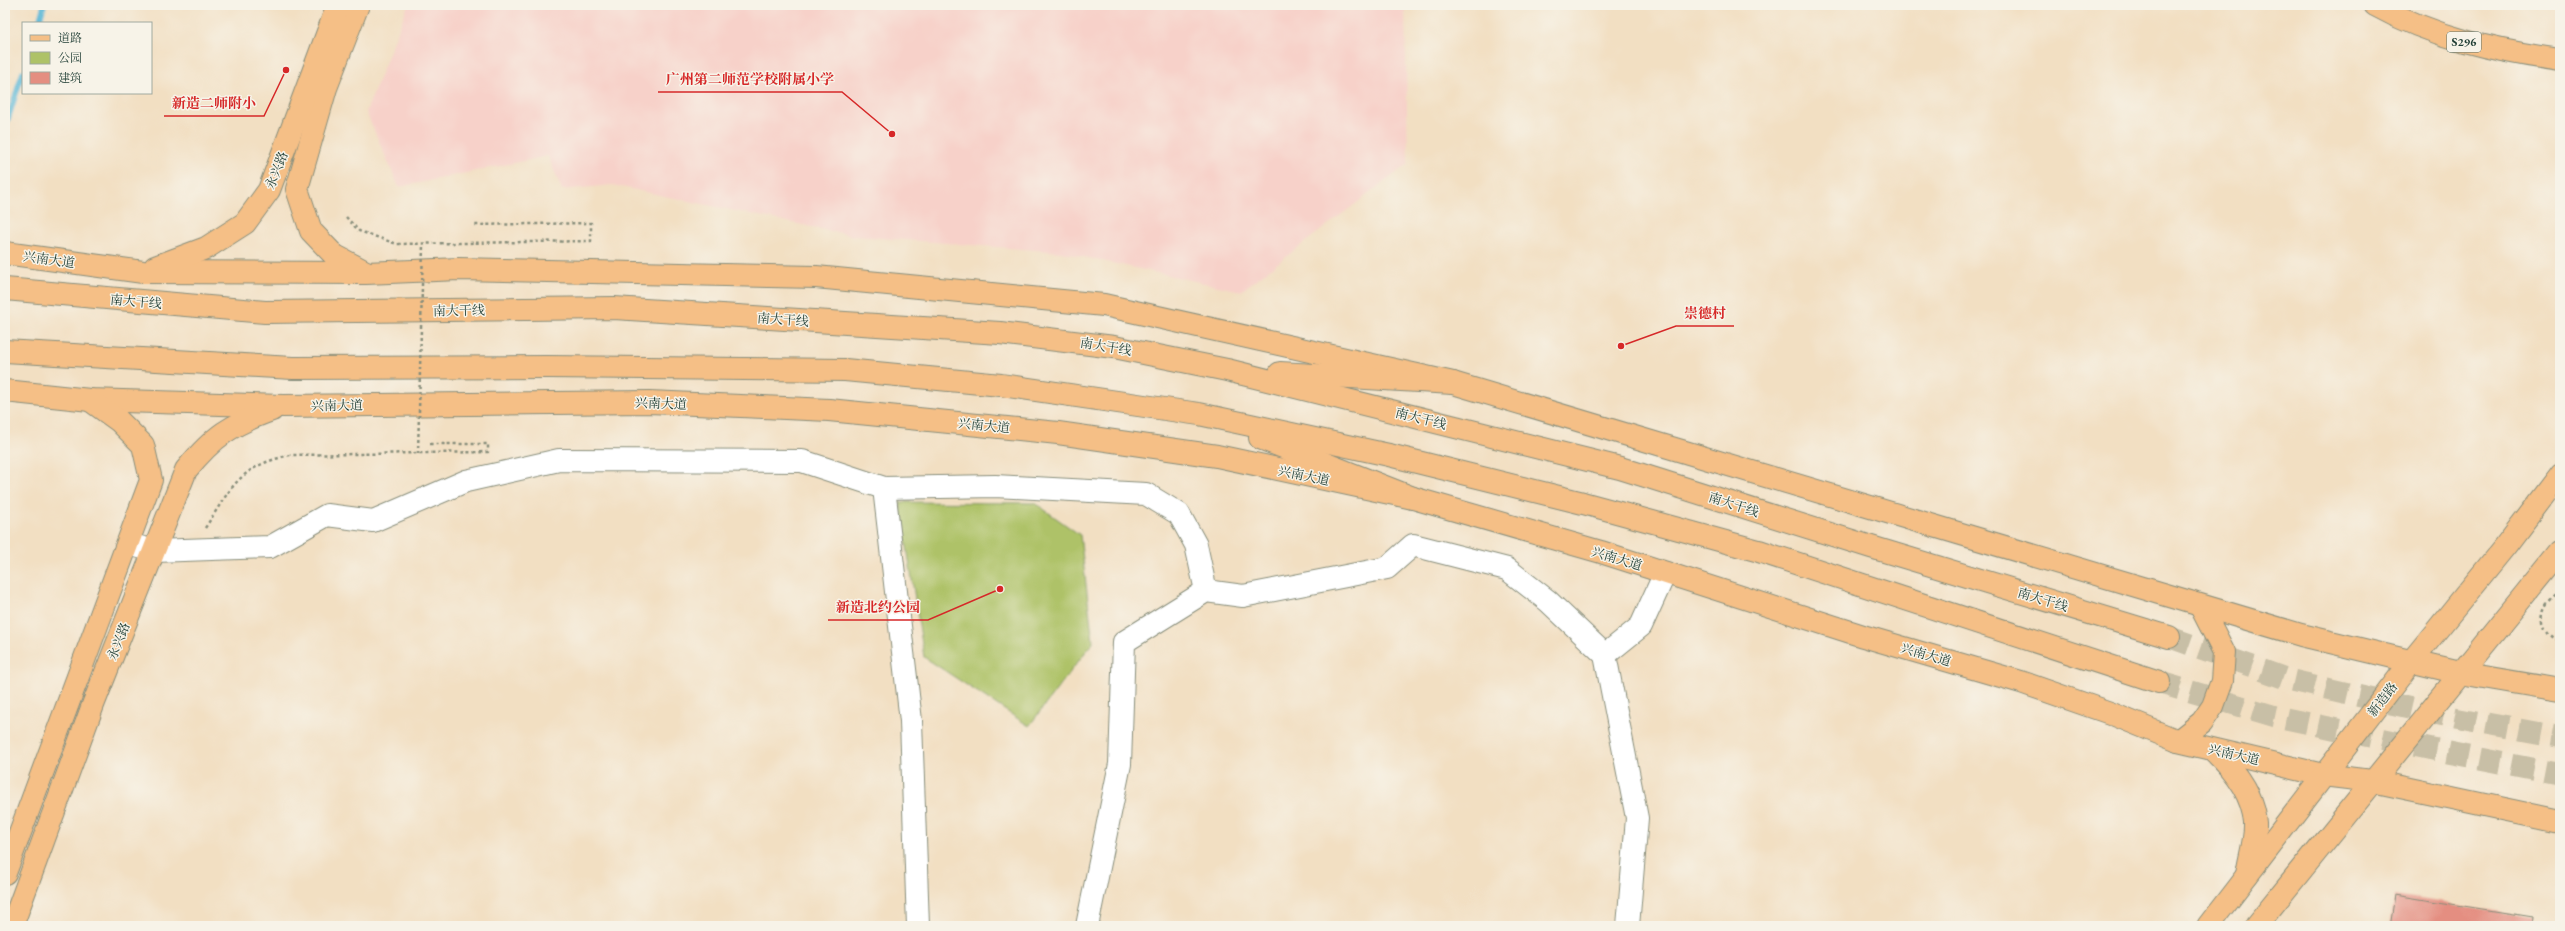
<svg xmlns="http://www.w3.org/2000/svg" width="2565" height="931" viewBox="0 0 2565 931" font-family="'EB Garamond','Noto Serif SC',serif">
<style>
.built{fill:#f7d1c9}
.green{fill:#aec267;stroke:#66804e}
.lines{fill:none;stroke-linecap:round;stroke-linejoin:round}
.stream{stroke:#57b6d6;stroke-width:5.5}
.building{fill:#e48e81}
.highway-tunnel{stroke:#c8bfa6;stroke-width:22;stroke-dasharray:22 11;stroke-linecap:butt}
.minor-casing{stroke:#888e7b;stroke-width:24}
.major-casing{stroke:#888e7b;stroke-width:24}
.highway-casing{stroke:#888e7b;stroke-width:24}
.path{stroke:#888e7b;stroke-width:2.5;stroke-dasharray:3 3;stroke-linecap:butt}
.minor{stroke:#fff;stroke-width:22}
.major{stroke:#f5bf86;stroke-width:22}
.highway{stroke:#f5bf86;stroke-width:22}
.path-bridge{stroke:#888e7b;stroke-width:2.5;stroke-dasharray:3 3;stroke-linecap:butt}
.labels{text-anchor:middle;stroke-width:3;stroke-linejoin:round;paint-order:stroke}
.shield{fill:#f7f3e8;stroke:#60746a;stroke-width:1}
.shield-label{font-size:12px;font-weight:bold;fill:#1f3d34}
.street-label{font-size:13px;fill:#1f3d34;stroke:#f7f3e8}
.leader{fill:none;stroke:#d62828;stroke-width:1.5}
.callout-dot{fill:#d62828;stroke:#f7f3e8;stroke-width:1.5}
.callout-label{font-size:14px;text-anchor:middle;font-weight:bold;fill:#d62828;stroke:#f7f3e8;stroke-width:3;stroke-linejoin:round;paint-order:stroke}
</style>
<rect width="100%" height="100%" fill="#f7f3e8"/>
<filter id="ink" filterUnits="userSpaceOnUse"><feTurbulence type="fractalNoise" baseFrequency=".025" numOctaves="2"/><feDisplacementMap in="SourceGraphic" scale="8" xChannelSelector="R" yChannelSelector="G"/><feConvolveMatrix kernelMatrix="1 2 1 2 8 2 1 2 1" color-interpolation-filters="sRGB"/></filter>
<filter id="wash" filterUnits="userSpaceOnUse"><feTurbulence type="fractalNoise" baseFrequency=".012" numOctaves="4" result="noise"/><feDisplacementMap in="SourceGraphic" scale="16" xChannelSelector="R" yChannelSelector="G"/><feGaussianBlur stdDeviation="0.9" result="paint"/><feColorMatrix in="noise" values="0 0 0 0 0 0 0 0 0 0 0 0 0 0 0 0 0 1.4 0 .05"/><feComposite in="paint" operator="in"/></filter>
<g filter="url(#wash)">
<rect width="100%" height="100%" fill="#f2dfc2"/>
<!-- built -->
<polygon class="built" points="408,5 1405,5 1408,164 1241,291 1061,252 855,236 612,185 562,190 548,156 399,187 366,112"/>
<!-- green -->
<polygon class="green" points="900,502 1035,503 1080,535 1093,642 1029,726 924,657"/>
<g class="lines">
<!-- stream -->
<g class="stream">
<polyline points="39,23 44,5"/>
<polyline points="5,128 23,72"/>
</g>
</g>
<g id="blocks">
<!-- building -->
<polygon class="building" points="2395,895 2532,917 2531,926 2390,926"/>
</g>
</g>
<g filter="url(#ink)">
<use href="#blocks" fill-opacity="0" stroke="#888e7b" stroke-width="1"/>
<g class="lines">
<!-- highway-tunnel -->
<g class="highway-tunnel">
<polyline points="2169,637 2290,680 2441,715 2560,737"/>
<polyline points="2159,682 2274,716 2430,749 2560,774"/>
</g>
<!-- minor casing -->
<g class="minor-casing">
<g id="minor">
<polyline points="884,488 911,721 918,926"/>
<polyline points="128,544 155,551 270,547 327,515 373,521 466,481 559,460 802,461 884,488 995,486 1146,494 1179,514 1196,545 1206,591"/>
<polyline points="1605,655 1641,626 1665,573"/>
<polyline points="1087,926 1120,764 1124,642 1206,591 1243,596 1387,568 1413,545 1507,569 1548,601 1605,655 1637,818 1628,926"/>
</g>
</g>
<!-- major casing -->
<g class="major-casing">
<g id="major">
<polyline points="358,5 326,88 297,189 311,231 334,255 364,271"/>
<path d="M 2375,5 C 2433,37 2495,51 2560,60"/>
<polyline points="5,253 143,272 366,273 459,269 816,277 1104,305 1453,383 2301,635 2460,673 2560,690"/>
<polyline points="155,267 206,248 245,223 269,190 338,5"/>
<polyline points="5,391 90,400 284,406 649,402 829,410 1058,433 1217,456 1413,498 1601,552 1863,636 2021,682 2110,713 2178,741 2323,775 2372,781 2560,821"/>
<polyline points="2178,741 2202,722 2213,706 2222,681 2224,652 2201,607"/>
<path d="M 2213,750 C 2233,769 2253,794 2255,823 C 2256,839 2249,859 2247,875"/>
<polyline points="5,873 151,480 143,445 119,421 90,400"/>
<path d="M 12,926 L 93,705 L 186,470 C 214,436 230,425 272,410"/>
<polyline points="2208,926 2411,662 2506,545 2560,474"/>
<polyline points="2256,926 2560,551"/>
</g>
</g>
<!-- highway casing -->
<g class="highway-casing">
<g id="highway">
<polyline points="5,289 265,312 614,308 1000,333 1114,347 1227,370 1620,468 1871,547 2169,637"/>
<polyline points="5,351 293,368 547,367 845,370 1001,385 1199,414 1389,455 1583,503 1759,551 2159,682"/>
<polyline points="1280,373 1453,383"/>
<polyline points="1260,438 1413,498"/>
</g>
</g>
<!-- path -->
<g class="path">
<polyline points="346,217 359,231 397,244 591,241 591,223 474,225"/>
<path d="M 205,528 C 232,487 238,467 290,455 L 488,452 L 488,444 L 430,444"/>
<path d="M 2560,590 C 2556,595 2548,601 2545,607 C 2538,621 2547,636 2560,641"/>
</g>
<!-- minor -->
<use href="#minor" class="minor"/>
<!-- major -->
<use href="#major" class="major"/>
<!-- highway -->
<use href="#highway" class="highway"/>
<!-- path-bridge -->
<polyline class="path-bridge" points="418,454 423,244"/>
</g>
</g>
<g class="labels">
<!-- shield labels -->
<rect class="shield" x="2447" y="32" width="34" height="20" rx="3"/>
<g class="shield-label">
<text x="2464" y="46">S296</text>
</g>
<!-- street labels -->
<g class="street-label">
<text transform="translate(276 170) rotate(-68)" y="5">永兴路</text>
<text transform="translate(49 259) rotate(8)" y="5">兴南大道</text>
<text transform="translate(136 301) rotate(5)" y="5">南大干线</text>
<text transform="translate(459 310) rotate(-1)" y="5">南大干线</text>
<text transform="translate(783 319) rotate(4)" y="5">南大干线</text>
<text transform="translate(1106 346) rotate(9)" y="5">南大干线</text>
<text transform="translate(661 403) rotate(2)" y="5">兴南大道</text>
<text transform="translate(337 405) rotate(-1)" y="5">兴南大道</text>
<text transform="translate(1421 418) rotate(14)" y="5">南大干线</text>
<text transform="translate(984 425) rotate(6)" y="5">兴南大道</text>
<text transform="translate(1304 475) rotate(12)" y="5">兴南大道</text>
<text transform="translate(1734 504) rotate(18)" y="5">南大干线</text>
<text transform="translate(1617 558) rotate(17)" y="5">兴南大道</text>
<text transform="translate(2043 599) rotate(17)" y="5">南大干线</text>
<text transform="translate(118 641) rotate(-68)" y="5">永兴路</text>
<text transform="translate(1926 654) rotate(16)" y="5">兴南大道</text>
<text transform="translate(2382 699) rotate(-52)" y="5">新造路</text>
<text transform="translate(2234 754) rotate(13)" y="5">兴南大道</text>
</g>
</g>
<!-- callouts -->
<path class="leader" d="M892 134L842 92H658M286 70L264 116H164M1621 346L1676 326H1734M1000 589L928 620H828"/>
<g class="callout-dot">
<circle cx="892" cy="134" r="4"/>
<circle cx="286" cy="70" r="4"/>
<circle cx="1621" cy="346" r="4"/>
<circle cx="1000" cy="589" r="4"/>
</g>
<g class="callout-label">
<text x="750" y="84">广州第二师范学校附属小学</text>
<text x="214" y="108">新造二师附小</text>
<text x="1705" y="318">崇德村</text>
<text x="878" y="612">新造北约公园</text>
</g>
<!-- margin -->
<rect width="2565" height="931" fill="none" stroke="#f7f3e8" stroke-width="20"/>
<!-- legend -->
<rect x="22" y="22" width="130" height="72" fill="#f7f3e8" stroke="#a1aaa0"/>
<rect x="30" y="35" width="20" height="6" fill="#f5bf86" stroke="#a1aaa0"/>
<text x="58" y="42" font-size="12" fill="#1f3d34">道路</text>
<rect x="30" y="52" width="20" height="12" fill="#aec267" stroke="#a1aaa0"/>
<text x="58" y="62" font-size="12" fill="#1f3d34">公园</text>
<rect x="30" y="72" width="20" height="12" fill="#e48e81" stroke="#a1aaa0"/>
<text x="58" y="82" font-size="12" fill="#1f3d34">建筑</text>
</svg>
